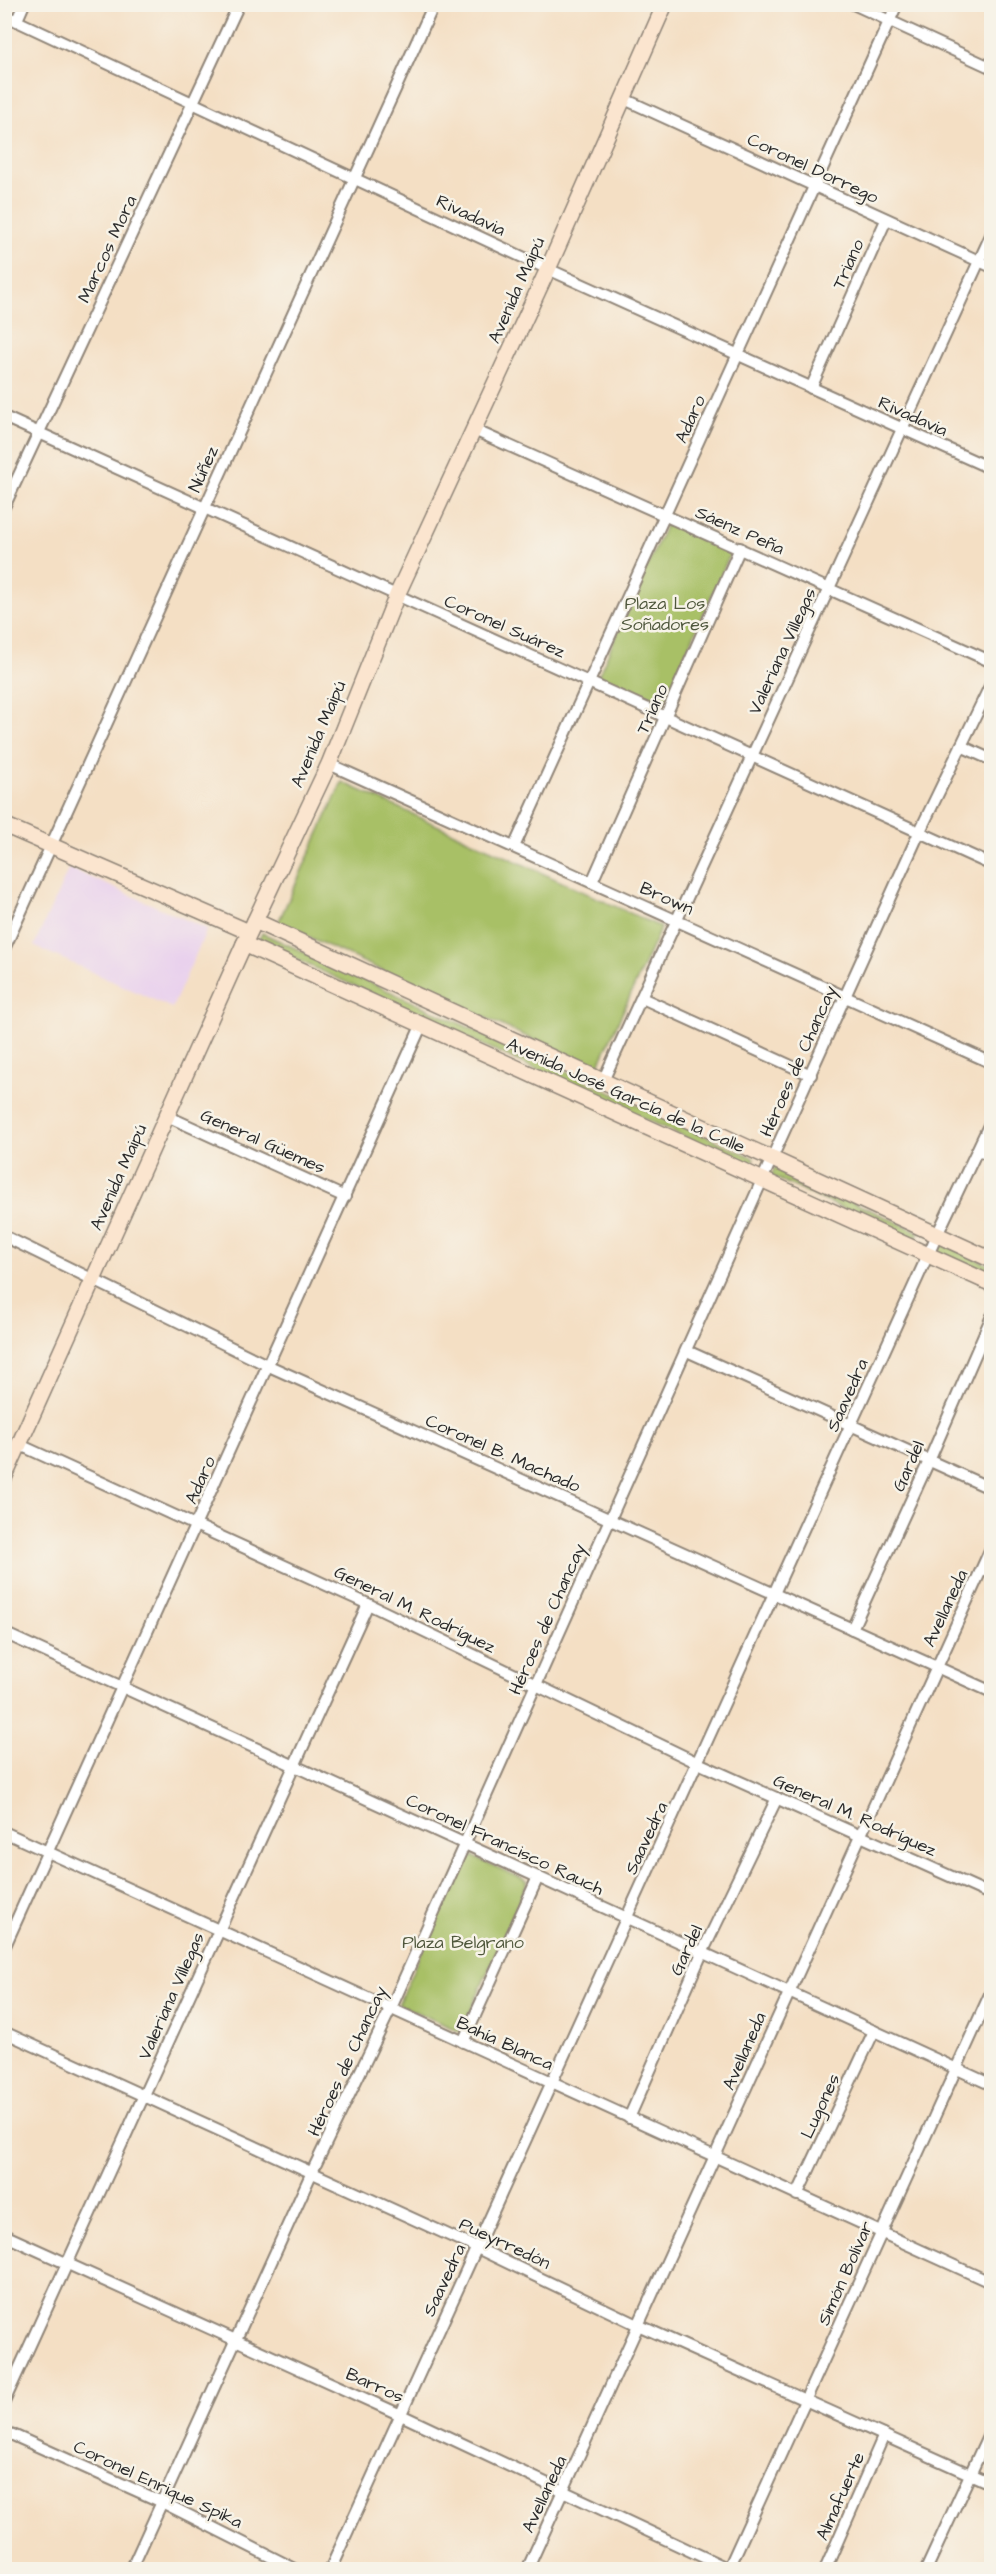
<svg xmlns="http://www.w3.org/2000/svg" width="996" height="2574" viewBox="0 0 996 2574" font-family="'Architects Daughter',sans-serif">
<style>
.built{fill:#e9d1ed}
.green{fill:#a8c066;stroke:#6a7648;stroke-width:1.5}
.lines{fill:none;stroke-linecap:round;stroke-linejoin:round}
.street-casing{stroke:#908578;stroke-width:14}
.secondary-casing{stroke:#908578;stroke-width:18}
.street{stroke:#fff;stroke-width:10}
.secondary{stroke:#fbe5cf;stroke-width:15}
.labels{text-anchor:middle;stroke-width:5;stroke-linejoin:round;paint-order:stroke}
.street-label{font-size:18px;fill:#2b2b2b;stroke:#f7f3e8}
.park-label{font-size:18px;fill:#50583d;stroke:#f7f3e8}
</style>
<rect width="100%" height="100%" fill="#f7f3e8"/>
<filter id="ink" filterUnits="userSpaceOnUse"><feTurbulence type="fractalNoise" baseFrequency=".0167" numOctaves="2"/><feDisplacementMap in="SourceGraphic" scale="12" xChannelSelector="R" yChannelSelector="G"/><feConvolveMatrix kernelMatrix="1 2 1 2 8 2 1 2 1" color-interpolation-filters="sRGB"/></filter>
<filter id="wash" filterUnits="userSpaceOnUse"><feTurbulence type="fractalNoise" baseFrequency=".008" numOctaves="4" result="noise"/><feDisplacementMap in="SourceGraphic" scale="24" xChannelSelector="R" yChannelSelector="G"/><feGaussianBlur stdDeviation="1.35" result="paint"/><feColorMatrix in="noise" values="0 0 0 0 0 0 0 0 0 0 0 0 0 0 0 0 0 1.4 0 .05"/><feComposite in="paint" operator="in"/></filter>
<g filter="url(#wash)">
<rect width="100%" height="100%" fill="#f4dfc4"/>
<!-- built -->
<polygon class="built" points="69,868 207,929 172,1008 34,946"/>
<!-- green -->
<g class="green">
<polygon points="667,522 731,552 663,705 598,676"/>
<polygon points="342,782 661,927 597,1069 278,923"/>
<polygon points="262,933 754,1158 750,1167 258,942"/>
<polygon points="775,1167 919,1232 915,1241 771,1176"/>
<polygon points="939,1242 991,1266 991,1277 935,1251"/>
<polygon points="465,1853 528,1881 461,2032 398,2004"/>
</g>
</g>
<g filter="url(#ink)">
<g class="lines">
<!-- street casing -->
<g class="street-casing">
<g id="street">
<polyline points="853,4 992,68"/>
<polyline points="4,15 548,269 992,469"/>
<polyline points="17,20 24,4"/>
<polyline points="622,98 992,267"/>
<polyline points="811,388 886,220"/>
<polyline points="4,417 992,865"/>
<polyline points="474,430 992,662"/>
<polyline points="4,507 239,4"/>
<polyline points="961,746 992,760"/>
<polyline points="329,764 992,1063"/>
<polyline points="514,847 897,4"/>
<polyline points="592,882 740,548"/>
<polyline points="4,949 434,4"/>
<polyline points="642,998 811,1075"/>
<polyline points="602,1083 992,233"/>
<polyline points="167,1116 345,1197"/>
<polyline points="978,1150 992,1156"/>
<polyline points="4,1236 269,1366 992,1692"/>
<polyline points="687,1351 992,1489"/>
<polyline points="20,1445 368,1604 698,1763 992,1895"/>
<polyline points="852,1629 929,1461 992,1316"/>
<polyline points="4,1633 992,2085"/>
<polyline points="4,1832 992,2283"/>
<polyline points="4,1948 422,1024"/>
<polyline points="4,2032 477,2248 638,2325 992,2484"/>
<polyline points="463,2042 538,1877"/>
<polyline points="629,2118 702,1953 777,1798"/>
<polyline points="797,2195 874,2031"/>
<polyline points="4,2235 401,2415 731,2570"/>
<polyline points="4,2402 368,1604"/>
<polyline points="4,2431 162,2502 297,2570"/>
<polyline points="131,2570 312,2172 391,2008 763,1178 919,833 992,682"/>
<polyline points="330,2570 937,1235 992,1119"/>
<polyline points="527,2570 992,1546"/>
<polyline points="728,2570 992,1990"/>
<polyline points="825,2570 884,2435"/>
<polyline points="926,2570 992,2427"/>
</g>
</g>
<!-- secondary casing -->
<g class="secondary-casing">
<g id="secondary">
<polyline points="4,825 249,932"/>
<polyline points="255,921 992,1260"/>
<polyline points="244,944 992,1284"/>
<polyline points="4,1478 244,944 329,764 397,595 548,269 665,4"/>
</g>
</g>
<!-- street -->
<use href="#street" class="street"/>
<!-- secondary -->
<use href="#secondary" class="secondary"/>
</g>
</g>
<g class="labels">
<!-- street labels -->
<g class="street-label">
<text transform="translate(813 168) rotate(25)" y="6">Coronel Dorrego</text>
<text transform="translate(471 215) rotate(25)" y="6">Rivadavia</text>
<text transform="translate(107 249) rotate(-65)" y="6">Marcos Mora</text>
<text transform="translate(848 264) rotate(-66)" y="6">Triano</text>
<text transform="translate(516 290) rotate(-66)" y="6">Avenida Maipú</text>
<text transform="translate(913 416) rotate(24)" y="6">Rivadavia</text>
<text transform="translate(690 419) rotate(-66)" y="6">Adaro</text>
<text transform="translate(203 469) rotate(-66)" y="6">Núñez</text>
<text transform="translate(740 530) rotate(24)" y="6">Sáenz Peña</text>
<text transform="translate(505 626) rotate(24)" y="6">Coronel Suárez</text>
<text transform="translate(782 651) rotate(-65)" y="6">Valeriana Villegas</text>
<text transform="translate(652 709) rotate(-66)" y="6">Triano</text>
<text transform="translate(318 734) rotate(-67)" y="6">Avenida Maipú</text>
<text transform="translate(667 898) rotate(24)" y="6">Brown</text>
<text transform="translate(798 1061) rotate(-66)" y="6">Héroes de Chancay</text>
<text transform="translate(626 1095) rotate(24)" y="6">Avenida José García de la Calle</text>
<text transform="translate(263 1141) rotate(24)" y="6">General Güemes</text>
<text transform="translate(118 1177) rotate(-66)" y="6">Avenida Maipú</text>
<text transform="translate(847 1395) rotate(-66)" y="6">Saavedra</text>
<text transform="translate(503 1453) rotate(24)" y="6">Coronel B. Machado</text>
<text transform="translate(908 1466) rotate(-66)" y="6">Gardel</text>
<text transform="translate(200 1480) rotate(-66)" y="6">Adaro</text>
<text transform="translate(945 1608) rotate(-65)" y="6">Avellaneda</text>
<text transform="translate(415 1609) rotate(26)" y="6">General M. Rodríguez</text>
<text transform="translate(547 1619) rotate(-66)" y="6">Héroes de Chancay</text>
<text transform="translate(855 1815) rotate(24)" y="6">General M. Rodríguez</text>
<text transform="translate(646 1838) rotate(-65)" y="6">Saavedra</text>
<text transform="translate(505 1844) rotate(25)" y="6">Coronel Francisco Rauch</text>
<text transform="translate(686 1950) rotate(-65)" y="6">Gardel</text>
<text transform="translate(171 1996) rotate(-66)" y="6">Valeriana Villegas</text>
<text transform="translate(505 2043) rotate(25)" y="6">Bahía Blanca</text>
<text transform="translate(744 2051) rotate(-66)" y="6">Avellaneda</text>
<text transform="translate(347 2061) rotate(-65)" y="6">Héroes de Chancay</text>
<text transform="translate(820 2106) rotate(-65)" y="6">Lugones</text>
<text transform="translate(505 2243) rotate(25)" y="6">Pueyrredón</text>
<text transform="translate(845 2273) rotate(-66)" y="6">Simón Bolívar</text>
<text transform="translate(444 2280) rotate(-65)" y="6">Saavedra</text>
<text transform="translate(375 2385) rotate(24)" y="6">Barros</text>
<text transform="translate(158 2484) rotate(25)" y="6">Coronel Enrique Spika</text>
<text transform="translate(544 2494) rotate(-65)" y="6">Avellaneda</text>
<text transform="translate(840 2496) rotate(-66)" y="6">Almafuerte</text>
</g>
<!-- park labels -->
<g class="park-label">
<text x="665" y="609">Plaza Los<tspan x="665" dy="21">Soñadores</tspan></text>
<text x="463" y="1948">Plaza Belgrano</text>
</g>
</g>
<!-- margin -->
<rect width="996" height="2574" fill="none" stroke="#f7f3e8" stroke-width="24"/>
</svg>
